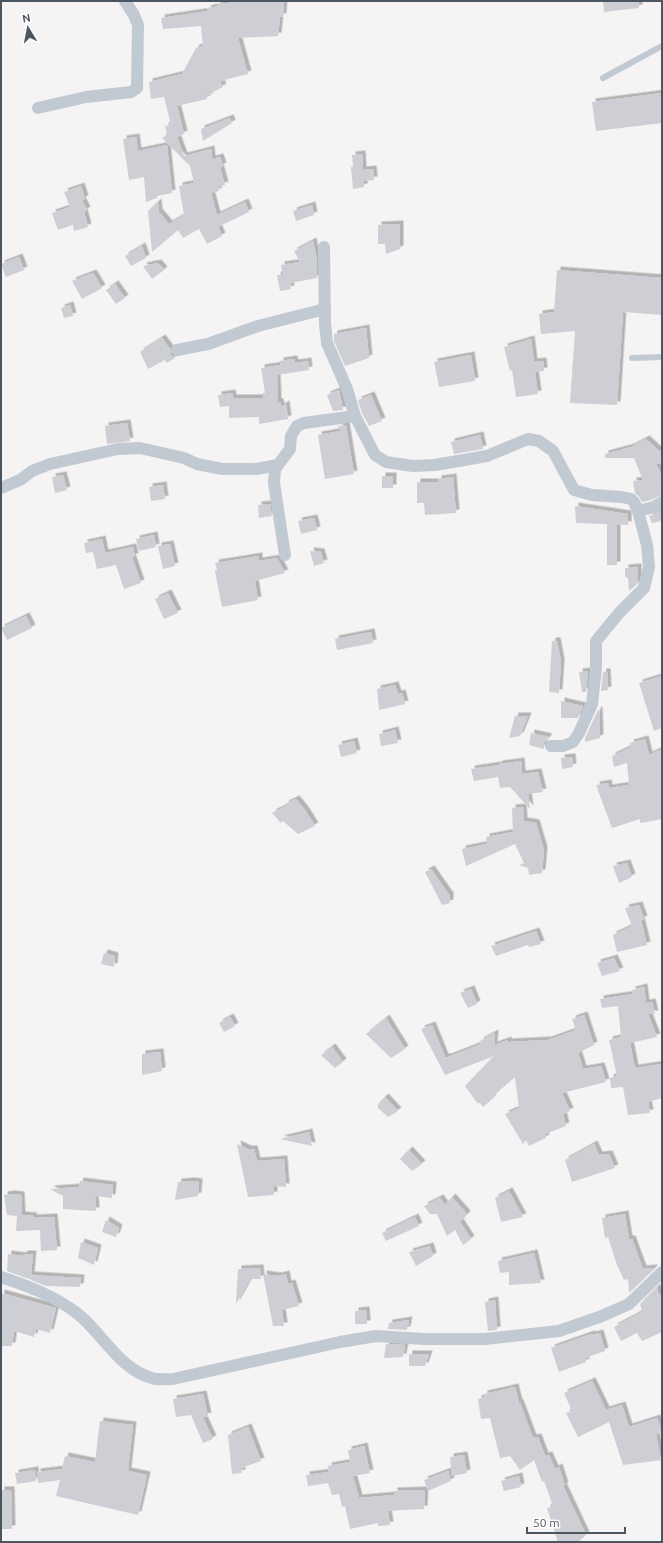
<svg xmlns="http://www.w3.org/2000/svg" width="663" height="1543" viewBox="0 0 663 1543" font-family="Ubuntu,sans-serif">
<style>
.building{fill:#cdcfd5;filter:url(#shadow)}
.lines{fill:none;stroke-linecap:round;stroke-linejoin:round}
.service{stroke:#c1cad2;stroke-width:6}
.minor{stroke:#c1cad2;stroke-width:12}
</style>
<defs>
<filter id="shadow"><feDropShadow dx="3.5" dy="-3.5" stdDeviation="0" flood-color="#0004"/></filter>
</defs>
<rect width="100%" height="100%" fill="#f5f3f3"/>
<!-- building -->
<g class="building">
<polygon points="238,1 284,1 283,17 280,17 278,36 238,38 248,74 220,81 223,87 213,92 214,93 207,95 207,99 177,106 184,134 177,137 184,156 211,149 212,159 220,157 223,166 220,167 225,185 218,187 219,191 211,193 217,215 245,202 249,212 218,227 222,236 207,244 199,229 183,238 178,230 152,252 148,211 158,202 159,212 169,224 184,215 179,186 194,183 190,166 162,138 167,135 165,126 171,125 164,97 151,99 149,82 182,74 196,48 203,46 201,26 163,29 161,18 208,11 207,9 218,6 217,4 238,2"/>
<polygon points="603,1 639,1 639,8 604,12"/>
<polygon points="662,93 662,123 596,131 592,102"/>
<polygon points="230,118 232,123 203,141 201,129"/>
<polygon points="136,137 138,151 167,145 172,193 157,196 157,198 146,202 144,177 129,180 123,139"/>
<polygon points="362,154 363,170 373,169 374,180 364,181 364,187 353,189 351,167 353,166 352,155"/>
<polygon points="81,186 85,199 82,200 87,210 84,212 88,227 74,231 73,225 58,230 52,213 70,207 64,192"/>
<polygon points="312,205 314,215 296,221 293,211"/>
<polygon points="400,224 400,249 386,254 385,244 378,244 378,225"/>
<polygon points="313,241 317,260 317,278 290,283 291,289 280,291 277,275 283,275 281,265 300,262 294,251"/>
<polygon points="142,246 146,258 131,266 125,256"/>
<polygon points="19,257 24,270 6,277 1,264"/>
<polygon points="158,263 164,270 152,279 143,266"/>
<polygon points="557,270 662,278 662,315 623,312 617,405 570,403 575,331 541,334 539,314 554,312"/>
<polygon points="93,273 102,288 82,299 72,281"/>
<polygon points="115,284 125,298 116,304 106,290"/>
<polygon points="70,305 73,316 64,318 61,308"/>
<polygon points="366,328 369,358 345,366 334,341 334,334"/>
<polygon points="162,338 170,349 171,355 175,358 167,363 165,360 148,369 140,352"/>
<polygon points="531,339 534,362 543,361 544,371 535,372 538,394 516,397 512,370 510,371 504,347"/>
<polygon points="471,355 475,381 439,387 434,362"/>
<polygon points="294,359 295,363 308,361 309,370 277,375 278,402 280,402 281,407 286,404 288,419 259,424 259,417 229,418 229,406 220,407 218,395 232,393 233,398 263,398 263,393 265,393 261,368 280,365 280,361"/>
<polygon points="339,390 343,410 333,411 327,395"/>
<polygon points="371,395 382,421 369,426 362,413 358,400"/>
<polygon points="127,423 130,441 107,444 105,426"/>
<polygon points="346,425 354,474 325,479 318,435 341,431 338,426"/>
<polygon points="480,435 483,449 454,454 451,442"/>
<polygon points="646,439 658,450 662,450 662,463 656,464 662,476 662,495 651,500 642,502 639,497 635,493 633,481 643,480 634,458 605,458 605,454 631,447"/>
<polygon points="63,475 67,490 55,493 52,477"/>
<rect x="382" y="476" width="11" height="12"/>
<polygon points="453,477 456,513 425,515 424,503 417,503 417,482 438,482 438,479"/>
<polygon points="163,485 165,499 151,501 149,487"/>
<polygon points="270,504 272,516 259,518 258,505"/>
<polygon points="575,506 628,514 628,525 617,524 617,565 607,565 607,524 576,523"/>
<polygon points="662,511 662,521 652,523 649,516"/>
<polygon points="314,518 317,530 301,534 298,521"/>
<polygon points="154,535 156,547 139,551 136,539"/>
<polygon points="102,539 105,553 133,547 135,557 132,557 141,583 124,589 116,565 97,569 93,552 86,553 84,543"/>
<polygon points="170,544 175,566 163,569 158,546"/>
<polygon points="310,551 321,552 324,563 314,566"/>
<polygon points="259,556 259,561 277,558 285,573 255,581 258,600 222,607 215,571 217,570 215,563"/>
<polygon points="638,567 638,579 637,584 629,591 628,578 625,577 625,568"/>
<polygon points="168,593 178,613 164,619 155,599"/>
<polygon points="26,616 32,628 7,640 1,628"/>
<polygon points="371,632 373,643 337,650 335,639"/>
<polygon points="552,641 557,641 561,662 559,693 549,692"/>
<polygon points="588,671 586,692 582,692 579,672"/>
<polygon points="603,672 607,672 608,690 601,691"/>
<polygon points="662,676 662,728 654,731 639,683"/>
<polygon points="395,685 398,694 402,693 405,704 379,710 377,689"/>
<polygon points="561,701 583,706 578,718 561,718"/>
<polygon points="598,710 599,710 600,738 585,742 585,738"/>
<polygon points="515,716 528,716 520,736 509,738"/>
<polygon points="395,730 398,743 381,746 379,734"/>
<polygon points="531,733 549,737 544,743 544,749 529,745"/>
<polygon points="645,739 649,755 662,749 662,762 661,762 662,819 640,823 640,819 612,828 596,785 608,783 609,788 629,785 627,763 614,767 612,756 631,747 630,743"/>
<polygon points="354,741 357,753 341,757 338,745"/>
<polygon points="572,757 573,767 562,769 561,758"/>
<polygon points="521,761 522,774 538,772 543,792 528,794 530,809 510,787 500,788 498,777 474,781 471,769 499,765 499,764"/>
<polygon points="296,799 305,810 315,826 298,834 283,821 281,823 272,813 286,806 285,804"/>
<polygon points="523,807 524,821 536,823 544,850 542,873 529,875 528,868 519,865 529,861 523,861 515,844 466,866 462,849 487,844 486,837 513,832 512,808"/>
<polygon points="627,863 632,877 619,883 613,866"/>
<polygon points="431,869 450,896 450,903 442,905 425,872"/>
<polygon points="639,905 644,919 641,920 647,945 617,952 613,935 632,926 625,908"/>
<polygon points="536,931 541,944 529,947 528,945 496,956 491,946"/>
<polygon points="104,953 115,956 114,967 101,964"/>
<polygon points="614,958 620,971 602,976 597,963"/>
<polygon points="644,987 646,1003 652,1002 655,1014 648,1014 657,1037 630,1043 635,1068 662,1064 662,1098 648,1102 650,1113 628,1115 623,1087 611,1088 610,1078 617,1076 609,1040 621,1037 618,1006 602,1008 600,999 633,994 632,990"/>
<polygon points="471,989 477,1004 468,1008 460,993"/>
<polygon points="584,1015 594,1045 578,1053 583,1069 601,1066 606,1082 562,1093 570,1111 563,1114 566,1126 545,1134 546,1138 529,1146 526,1140 523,1144 505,1114 519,1108 515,1077 492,1097 493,1098 483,1107 479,1102 478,1104 465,1086 494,1056 445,1075 421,1029 432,1025 445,1057 448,1057 481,1044 480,1041 495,1033 494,1045 508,1040 508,1042 548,1040 576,1030 572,1019"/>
<polygon points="230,1017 235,1026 224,1032 219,1023"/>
<polygon points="386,1018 405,1049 391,1058 366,1034"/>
<polygon points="332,1047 343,1062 335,1068 321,1055"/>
<polygon points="160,1052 162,1071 142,1075 142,1054"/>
<polygon points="385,1097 398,1111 388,1117 378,1108 378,1104"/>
<polygon points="309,1132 312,1146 280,1139"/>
<polygon points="237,1144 248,1149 254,1149 257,1161 284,1159 286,1187 274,1186 274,1195 248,1197"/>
<polygon points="594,1144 599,1155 609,1154 615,1168 572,1182 565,1160"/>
<polygon points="409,1150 422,1164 412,1171 400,1159"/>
<polygon points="80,1181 113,1185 112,1198 95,1196 96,1211 63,1209 63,1196 50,1189 79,1187"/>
<polygon points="191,1181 199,1182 198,1196 175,1200 178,1182"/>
<polygon points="509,1191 523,1217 501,1222 495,1198"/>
<polygon points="11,1194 21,1195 22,1215 34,1216 33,1218 54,1217 57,1250 41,1251 40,1230 16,1231 17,1216 7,1215 4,1195"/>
<polygon points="452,1197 467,1214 460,1222 471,1239 463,1245 455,1230 447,1236 437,1214 430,1214 424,1206 440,1198 445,1205"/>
<polygon points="625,1214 629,1239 632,1239 643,1269 654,1268 654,1269 629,1293 628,1279 624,1280 617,1265 608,1237 605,1238 602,1218"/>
<polygon points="415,1217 419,1226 386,1241 382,1233"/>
<polygon points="106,1220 119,1228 116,1237 102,1232"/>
<polygon points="81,1242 98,1248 94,1265 78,1258"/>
<polygon points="430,1246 433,1256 416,1266 409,1252"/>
<polygon points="534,1253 541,1283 509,1285 509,1272 500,1273 498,1261"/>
<polygon points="8,1254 23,1256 24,1254 33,1254 31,1275 81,1278 80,1287 46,1286 31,1280 31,1277 31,1279 26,1278 7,1271"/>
<polygon points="260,1268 261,1279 250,1279 236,1304 238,1269"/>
<polygon points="263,1274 278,1276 286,1274 288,1284 292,1283 299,1306 282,1310 284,1326 273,1326"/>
<polygon points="657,1287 659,1295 662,1293 662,1332 642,1341 637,1333 621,1341 614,1327 642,1312 640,1304"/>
<polygon points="1,1293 56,1308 50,1333 36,1329 34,1337 14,1331 12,1346 1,1346"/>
<polygon points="495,1300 497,1330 488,1331 485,1302"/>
<polygon points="366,1310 367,1324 355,1324 355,1311"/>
<polygon points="409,1320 407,1330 388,1329 389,1323"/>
<polygon points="600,1333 605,1351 585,1358 586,1362 559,1372 551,1348 591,1334 592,1335"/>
<polygon points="386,1344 405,1345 403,1357 384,1358"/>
<polygon points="409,1354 429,1354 425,1366 409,1366"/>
<polygon points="592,1381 606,1410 622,1405 629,1427 657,1418 662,1432 656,1434 661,1460 623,1465 609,1422 578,1437 566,1413 572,1411 564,1393"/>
<polygon points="515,1387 519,1403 520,1403 533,1438 538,1437 545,1456 549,1455 555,1469 559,1467 565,1486 563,1486 586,1535 578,1542 558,1542 547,1508 553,1506 544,1481 542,1482 534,1460 520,1470 510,1456 500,1458 490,1418 481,1419 478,1399 484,1397 484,1394"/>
<polygon points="203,1394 208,1416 203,1417 213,1439 203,1443 191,1415 176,1417 173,1399"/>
<polygon points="100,1421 133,1425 128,1471 147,1475 138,1515 56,1496 60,1480 38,1483 37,1472 62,1469 65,1456 95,1462"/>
<polygon points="248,1427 261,1461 241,1468 242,1473 232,1474 228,1435"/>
<polygon points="364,1446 370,1473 353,1476 359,1498 394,1495 394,1491 425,1490 424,1509 388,1511 390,1525 378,1526 378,1523 350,1529 345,1506 342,1507 339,1494 332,1495 328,1483 308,1486 306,1475 329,1472 328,1466 350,1462 348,1450"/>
<polygon points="464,1455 467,1473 452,1476 450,1457"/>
<polygon points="35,1470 36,1481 17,1484 15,1473"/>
<polygon points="448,1471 451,1481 428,1491 424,1480"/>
<polygon points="519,1476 521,1487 504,1491 501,1481"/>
<polygon points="1,1490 11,1490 12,1529 1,1529"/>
</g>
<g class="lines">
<!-- service -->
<g class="service">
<polyline points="603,78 662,46"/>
<polyline points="632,358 662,357"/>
</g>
<!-- minor -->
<g class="minor">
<polyline points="38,108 86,97 131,92 137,88 138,25 134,15 125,1"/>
<polyline points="324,247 325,324 327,343 347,389 355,416 375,455 386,462 413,466 435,465 487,456 528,439 539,441 553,451 574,490 592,495 622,497 631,499 634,502 638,511 654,507 662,502"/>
<polyline points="177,350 208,344 258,326 325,309"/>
<polyline points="1,488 20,480 32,471 50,464 118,449 140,448 184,458 197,464 222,469 256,469 278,465"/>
<polyline points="285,555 274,483 275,469 290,449 291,436 297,426 304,423 355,416"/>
<polyline points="551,746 563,746 573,742 579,733 592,704 596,668 596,641 620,612 644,588 649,567 647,545 638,511"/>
<path d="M 1,1277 C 28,1286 55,1296 78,1314 C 103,1334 119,1369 152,1378 C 158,1380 166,1379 173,1379 L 340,1342 L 376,1336 L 424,1339 L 485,1339 L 559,1331 L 602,1316 L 629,1304 L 662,1272"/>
</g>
</g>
<!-- border -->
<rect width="663" height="1543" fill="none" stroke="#4a5661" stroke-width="4"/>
<!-- north arrow -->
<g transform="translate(28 28) rotate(350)" stroke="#ffffff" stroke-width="3" paint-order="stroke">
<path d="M0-3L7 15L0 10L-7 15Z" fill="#4a5661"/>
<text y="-6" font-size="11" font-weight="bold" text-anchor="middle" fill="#4a5661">N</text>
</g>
<!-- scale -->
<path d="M527 1527v6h98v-6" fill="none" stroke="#4a5661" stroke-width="2"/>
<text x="533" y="1527" font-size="12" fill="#4a5661" stroke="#ffffff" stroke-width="3" paint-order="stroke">50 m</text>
</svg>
